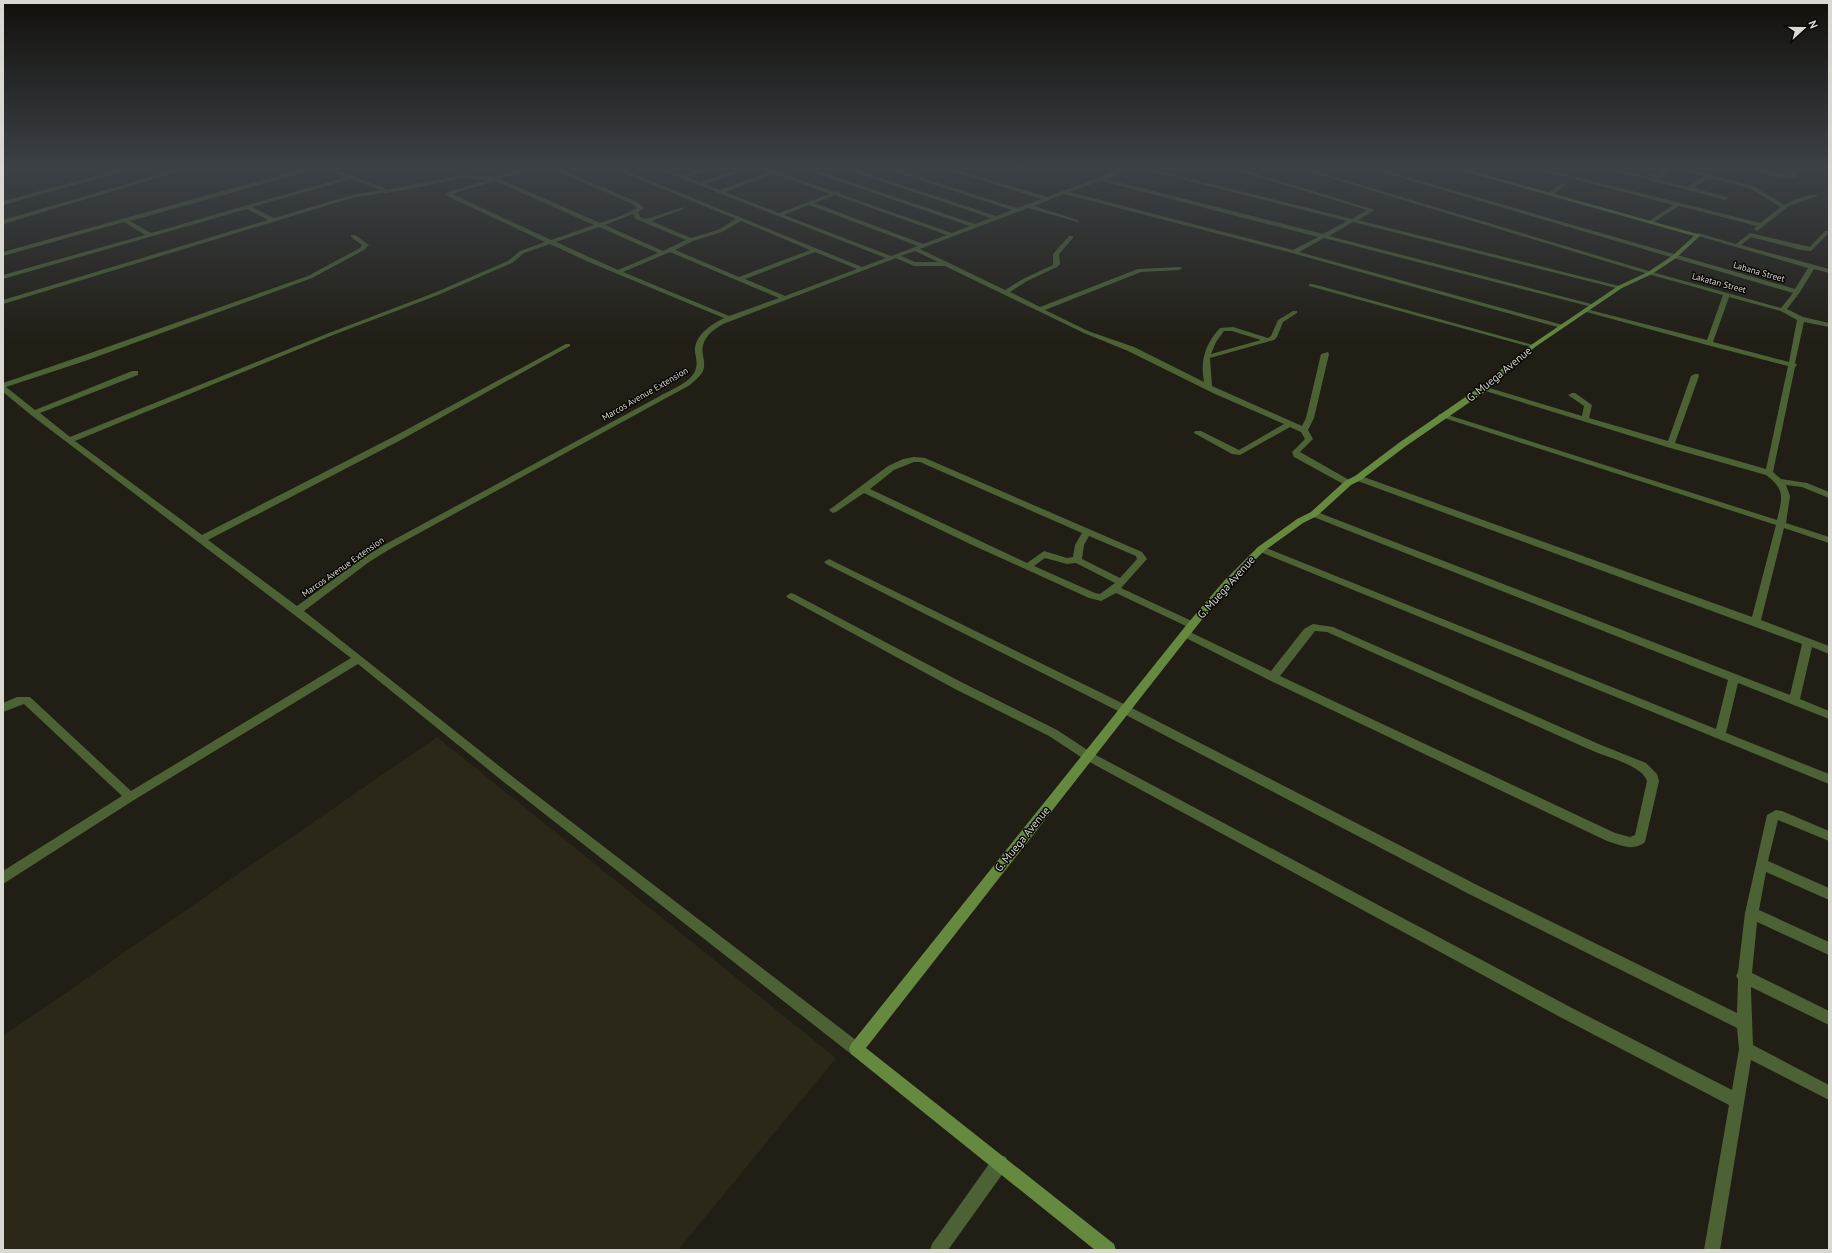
<svg xmlns="http://www.w3.org/2000/svg" width="1832" height="1253" viewBox="0 0 1832 1253" font-family="'PT Sans',sans-serif">
<style>
.built{fill:#2b2819}
.lines{fill:none;stroke-linecap:round;stroke-linejoin:round}
.street{fill:#4c6235;fill-rule:evenodd}
.secondary{fill:#65893e;fill-rule:evenodd}
.labels{text-anchor:middle;stroke-width:3;stroke-linejoin:round;paint-order:stroke}
.far-street-label{font-size:9px;fill:#d9d8d2;stroke:#090805}
.street-label{font-size:11px;fill:#d9d8d2;stroke:#090805}
</style>
<rect width="100%" height="100%" fill="#201e15"/>
<!-- built -->
<polygon class="built" points="437,737 836,1058 678,1250 3,1250 3,1036"/>
<g class="lines">
<!-- street -->
<g class="street">
<polygon points="17,168 26,168 3,175 3,171"/>
<polygon points="126,168 135,168 3,205 3,201"/>
<polygon points="182,168 190,168 3,224 3,220"/>
<path d="M 305,168 L 311,168 L 306,172 L 130,221 L 151,233 L 346,177 L 322,168 L 330,168 L 385,188 L 385,190 L 462,175 L 495,177 L 526,168 L 534,168 L 500,179 L 600,223 L 621,216 L 637,208 L 633,204 L 550,168 L 557,168 L 637,202 L 644,208 L 638,212 L 640,217 L 646,219 L 684,207 L 684,209 L 651,221 L 691,238 L 718,230 L 736,219 L 612,168 L 619,168 L 862,267 L 886,258 L 655,168 C 665,168 675,176 683,175 C 693,173 701,168 712,168 L 687,177 L 700,182 L 743,168 L 751,168 L 705,184 L 720,190 L 769,172 L 759,168 L 767,168 L 835,192 L 841,191 L 840,194 L 952,233 L 970,226 L 801,168 L 809,168 L 975,224 L 991,218 L 842,168 L 850,168 L 996,216 L 1012,210 L 883,168 L 891,168 L 1017,208 L 1042,199 L 942,168 L 950,168 L 1047,197 L 1124,168 L 1132,168 L 1106,179 L 1323,234 L 1347,221 L 1138,168 L 1147,168 L 1352,219 L 1367,210 L 1229,168 L 1237,168 L 1375,210 L 1358,220 L 1623,287 L 1620,289 L 1353,222 L 1329,236 L 1595,305 L 1592,307 L 1324,238 L 1299,252 L 1563,325 L 1564,326 L 1561,328 L 1292,253 L 1064,194 L 1034,206 L 1078,220 L 1078,222 L 1028,208 L 920,249 L 1005,290 L 1023,279 L 1053,265 L 1053,254 L 1069,236 L 1073,236 L 1073,238 L 1059,254 L 1060,264 L 1057,267 L 1027,281 L 1010,292 L 1040,307 L 1138,269 L 1181,267 L 1182,268 L 1179,270 L 1141,272 L 1045,310 L 1088,331 L 1134,347 L 1204,382 C 1200,361 1205,344 1220,328 L 1233,327 L 1268,338 L 1271,336 L 1278,320 L 1293,311 L 1297,311 L 1297,313 L 1283,322 L 1277,337 L 1274,340 L 1210,358 L 1212,386 L 1302,426 L 1306,418 L 1321,354 L 1328,352 L 1329,354 L 1314,418 L 1308,430 L 1313,439 L 1300,452 L 1351,481 L 1351,485 L 1345,485 L 1294,457 L 1292,452 L 1305,439 L 1301,432 L 1290,427 L 1240,455 L 1232,454 L 1194,433 L 1195,431 L 1201,431 L 1239,450 L 1284,424 L 1215,394 L 1128,351 L 1084,333 L 945,266 L 914,266 L 896,258 L 723,324 C 711,331 700,340 703,355 C 704,361 705,366 703,371 C 700,377 694,381 690,385 L 390,549 L 369,562 L 304,611 L 513,777 L 861,1044 L 863,1049 L 861,1054 L 856,1056 L 851,1054 L 505,783 L 358,664 L 134,800 L 3,884 L 3,871 L 122,796 L 24,704 L 3,712 L 3,703 L 17,697 L 30,697 L 131,791 L 351,658 L 31,415 L 3,392 L 3,383 L 79,357 L 308,276 L 360,248 L 362,245 L 351,237 L 351,235 L 355,235 L 369,245 L 364,250 L 312,278 L 85,361 L 6,387 L 35,410 L 132,371 L 138,371 L 138,375 L 40,413 L 70,437 L 329,333 L 434,293 L 508,261 L 520,251 L 545,242 L 445,195 L 445,193 L 488,180 L 462,178 L 406,190 L 355,197 L 3,304 L 3,300 L 268,220 L 247,209 L 3,279 L 3,275 L 145,235 L 124,222 L 3,256 L 3,252 ZM 774,174 L 830,194 L 779,213 L 725,192 ZM 351,179 L 381,190 L 352,195 L 274,218 L 252,207 ZM 495,181 L 594,225 L 551,240 L 452,194 ZM 1101,181 L 1318,237 L 1293,250 L 1069,192 ZM 835,195 L 947,235 L 923,244 L 814,203 ZM 809,205 L 918,246 L 891,256 L 784,215 ZM 633,214 L 636,219 L 686,240 L 663,251 L 605,225 ZM 741,221 L 810,250 L 739,277 L 675,250 L 693,241 L 722,232 ZM 599,227 L 658,253 L 618,270 L 556,242 ZM 550,244 L 591,263 L 724,318 C 710,325 694,336 695,352 C 696,358 698,365 695,371 C 690,383 670,390 660,396 L 384,545 L 363,558 L 297,606 L 208,540 L 399,441 L 570,346 L 570,344 L 566,344 L 393,437 L 202,535 L 75,441 L 333,335 L 438,295 L 512,263 L 524,253 ZM 915,251 L 938,262 L 915,262 L 901,256 ZM 670,252 L 779,298 L 729,316 L 623,272 ZM 815,252 L 857,269 L 785,296 L 745,279 ZM 1224,331 L 1232,331 L 1261,340 L 1211,354 L 1216,342 Z"/>
<path d="M 1297,168 L 1305,168 L 1652,272 L 1781,308 L 1793,293 L 1368,168 L 1376,168 L 1795,289 L 1808,268 L 1695,235 L 1698,233 L 1736,244 L 1750,233 L 1810,247 L 1825,231 L 1829,231 L 1829,233 L 1811,251 L 1801,250 L 1751,237 L 1741,245 L 1829,269 L 1829,273 L 1814,269 L 1800,292 L 1787,309 L 1803,317 L 1829,323 L 1829,327 L 1804,322 L 1795,363 L 1797,365 L 1795,367 L 1773,472 L 1781,479 L 1807,483 L 1829,492 L 1829,498 L 1802,487 L 1786,485 L 1790,496 L 1786,523 L 1829,537 L 1829,543 L 1784,528 L 1761,620 L 1829,646 L 1829,654 L 1812,647 L 1800,699 L 1829,711 L 1829,719 L 1738,683 L 1726,733 L 1829,774 L 1829,784 L 1258,551 L 1256,549 L 1258,547 L 1264,547 L 1716,729 L 1728,680 L 1311,516 L 1310,514 L 1314,511 L 1317,512 L 1790,695 L 1802,644 L 1355,480 L 1354,478 L 1358,475 L 1361,476 L 1752,617 L 1776,525 L 1438,416 L 1439,414 L 1445,414 L 1777,520 C 1782,498 1786,490 1766,475 L 1667,447 L 1479,389 L 1483,387 L 1486,387 L 1582,416 L 1584,406 L 1568,395 L 1572,393 L 1575,393 L 1592,405 L 1589,418 L 1668,441 L 1691,376 L 1695,374 L 1698,374 L 1699,376 L 1675,443 L 1766,469 L 1788,366 L 1707,345 L 1583,311 L 1586,309 L 1707,340 L 1723,295 L 1648,274 ZM 1729,297 L 1781,311 L 1797,320 L 1789,362 L 1713,342 Z"/>
<polygon points="1467,168 1474,168 1468,172 1464,172 1464,170"/>
<path d="M 1531,168 L 1540,168 L 1760,223 L 1781,207 L 1749,188 L 1709,178 L 1693,188 L 1727,197 L 1728,198 L 1725,200 L 1604,168 L 1613,168 L 1688,187 L 1704,176 L 1675,168 L 1684,168 L 1753,186 L 1784,205 C 1790,201 1812,192 1818,196 L 1789,206 L 1757,231 L 1754,229 L 1757,226 L 1679,206 L 1651,224 L 1649,223 L 1649,221 L 1673,205 Z"/>
<polygon points="1652,168 1660,168 1669,172 1659,179 1648,176 1648,174 1658,175 1662,172"/>
<path d="M 1745,168 C 1761,168 1776,174 1792,175 L 1786,168 L 1792,168 L 1799,177 L 1796,179 L 1775,177 Z"/>
<polygon points="1561,184 1566,185 1552,195 1548,195 1548,193"/>
<polygon points="1309,284 1313,284 1537,346 1531,347 1309,286"/>
<path d="M 914,457 L 925,458 L 1142,552 L 1147,559 L 1121,588 L 1196,623 L 1197,625 L 1196,627 L 1188,627 L 1116,593 L 1101,601 L 1089,598 L 970,544 L 864,493 L 836,512 L 833,513 L 829,510 L 888,466 L 903,459 ZM 914,462 L 920,462 L 1082,533 L 1075,545 L 1073,557 L 1067,558 L 1044,551 L 1027,563 L 870,489 L 894,470 ZM 1089,536 L 1136,556 L 1137,559 L 1120,578 L 1082,559 L 1084,545 ZM 1045,558 L 1067,564 L 1076,563 L 1115,583 L 1100,594 L 1095,593 L 1034,566 Z"/>
<polygon points="829,559 1130,707 1479,886 1737,1013 1738,979 1736,976 1738,972 1745,913 1767,815 1776,810 1782,811 1829,831 1829,841 1778,820 1768,861 1829,888 1829,900 1766,872 1759,910 1829,942 1829,955 1757,922 1752,973 1829,1011 1829,1025 1751,987 1751,991 1753,1045 1829,1085 1829,1100 1751,1060 1720,1250 1704,1250 1729,1105 1562,1018 1084,759 1049,736 955,689 788,598 786,596 791,593 794,594 963,683 1057,730 1092,753 1572,1008 1732,1090 1739,1049 1737,1028 1469,894 1122,713 826,564 824,562"/>
<path d="M 1313,624 L 1333,627 L 1601,745 L 1646,763 L 1657,774 L 1659,781 L 1645,842 C 1633,852 1620,845 1607,841 L 1269,680 L 1182,636 L 1181,634 L 1186,630 L 1190,632 L 1271,671 L 1304,629 ZM 1315,631 L 1327,632 L 1593,751 C 1607,757 1643,766 1647,781 L 1635,835 L 1630,837 L 1615,833 L 1280,676 Z"/>
<polygon points="1000,1155 1006,1157 1008,1163 1006,1169 948,1250 930,1250 932,1244 994,1157"/>
</g>
<!-- secondary -->
<polygon class="secondary" points="1452,168 1461,168 1701,235 1676,258 1652,274 1622,288 1535,347 1486,391 1406,446 1361,480 1351,485 1317,516 1303,523 1264,551 1230,585 1196,627 866,1048 1114,1244 1116,1250 1095,1250 851,1054 849,1049 851,1044 1188,623 1224,581 1258,547 1297,519 1311,512 1345,481 1355,476 1400,442 1480,387 1531,345 1618,286 1648,272 1672,256 1694,236"/>
</g>
<!-- sky -->
<linearGradient id="sky" x2="0" y2="1"><stop stop-color="#12100c"/><stop offset="0.49" stop-color="#3c4146"/><stop offset="1" stop-color="#3c4146" stop-opacity="0"/></linearGradient>
<rect width="1832" height="343" fill="url(#sky)"/>
<g class="labels">
<!-- far-street labels -->
<g class="far-street-label">
<text transform="translate(1759 272) rotate(16)" y="3">Labana Street</text>
<text transform="translate(1719 283) rotate(15)" y="3">Lakatan Street</text>
<text transform="translate(645 394) rotate(-30)" y="3">Marcos Avenue Extension</text>
<text transform="translate(343 567) rotate(-35)" y="3">Marcos Avenue Extension</text>
</g>
<!-- street labels -->
<g class="street-label">
<text transform="translate(1499 374) rotate(-39)" y="4">G. Muega Avenue</text>
<text transform="translate(1226 587) rotate(-48)" y="4">G. Muega Avenue</text>
<text transform="translate(1022 839) rotate(-51)" y="4">G. Muega Avenue</text>
</g>
</g>
<!-- border -->
<rect width="1832" height="1253" fill="none" stroke="#d9d8d2" stroke-width="8"/>
<!-- north arrow -->
<g transform="translate(1804 28) rotate(69)" stroke="#090805" stroke-width="3" paint-order="stroke">
<path d="M0-3L7 15L0 10L-7 15Z" fill="#d9d8d2"/>
<text y="-6" font-size="11" font-weight="bold" text-anchor="middle" fill="#d9d8d2">N</text>
</g>
</svg>
